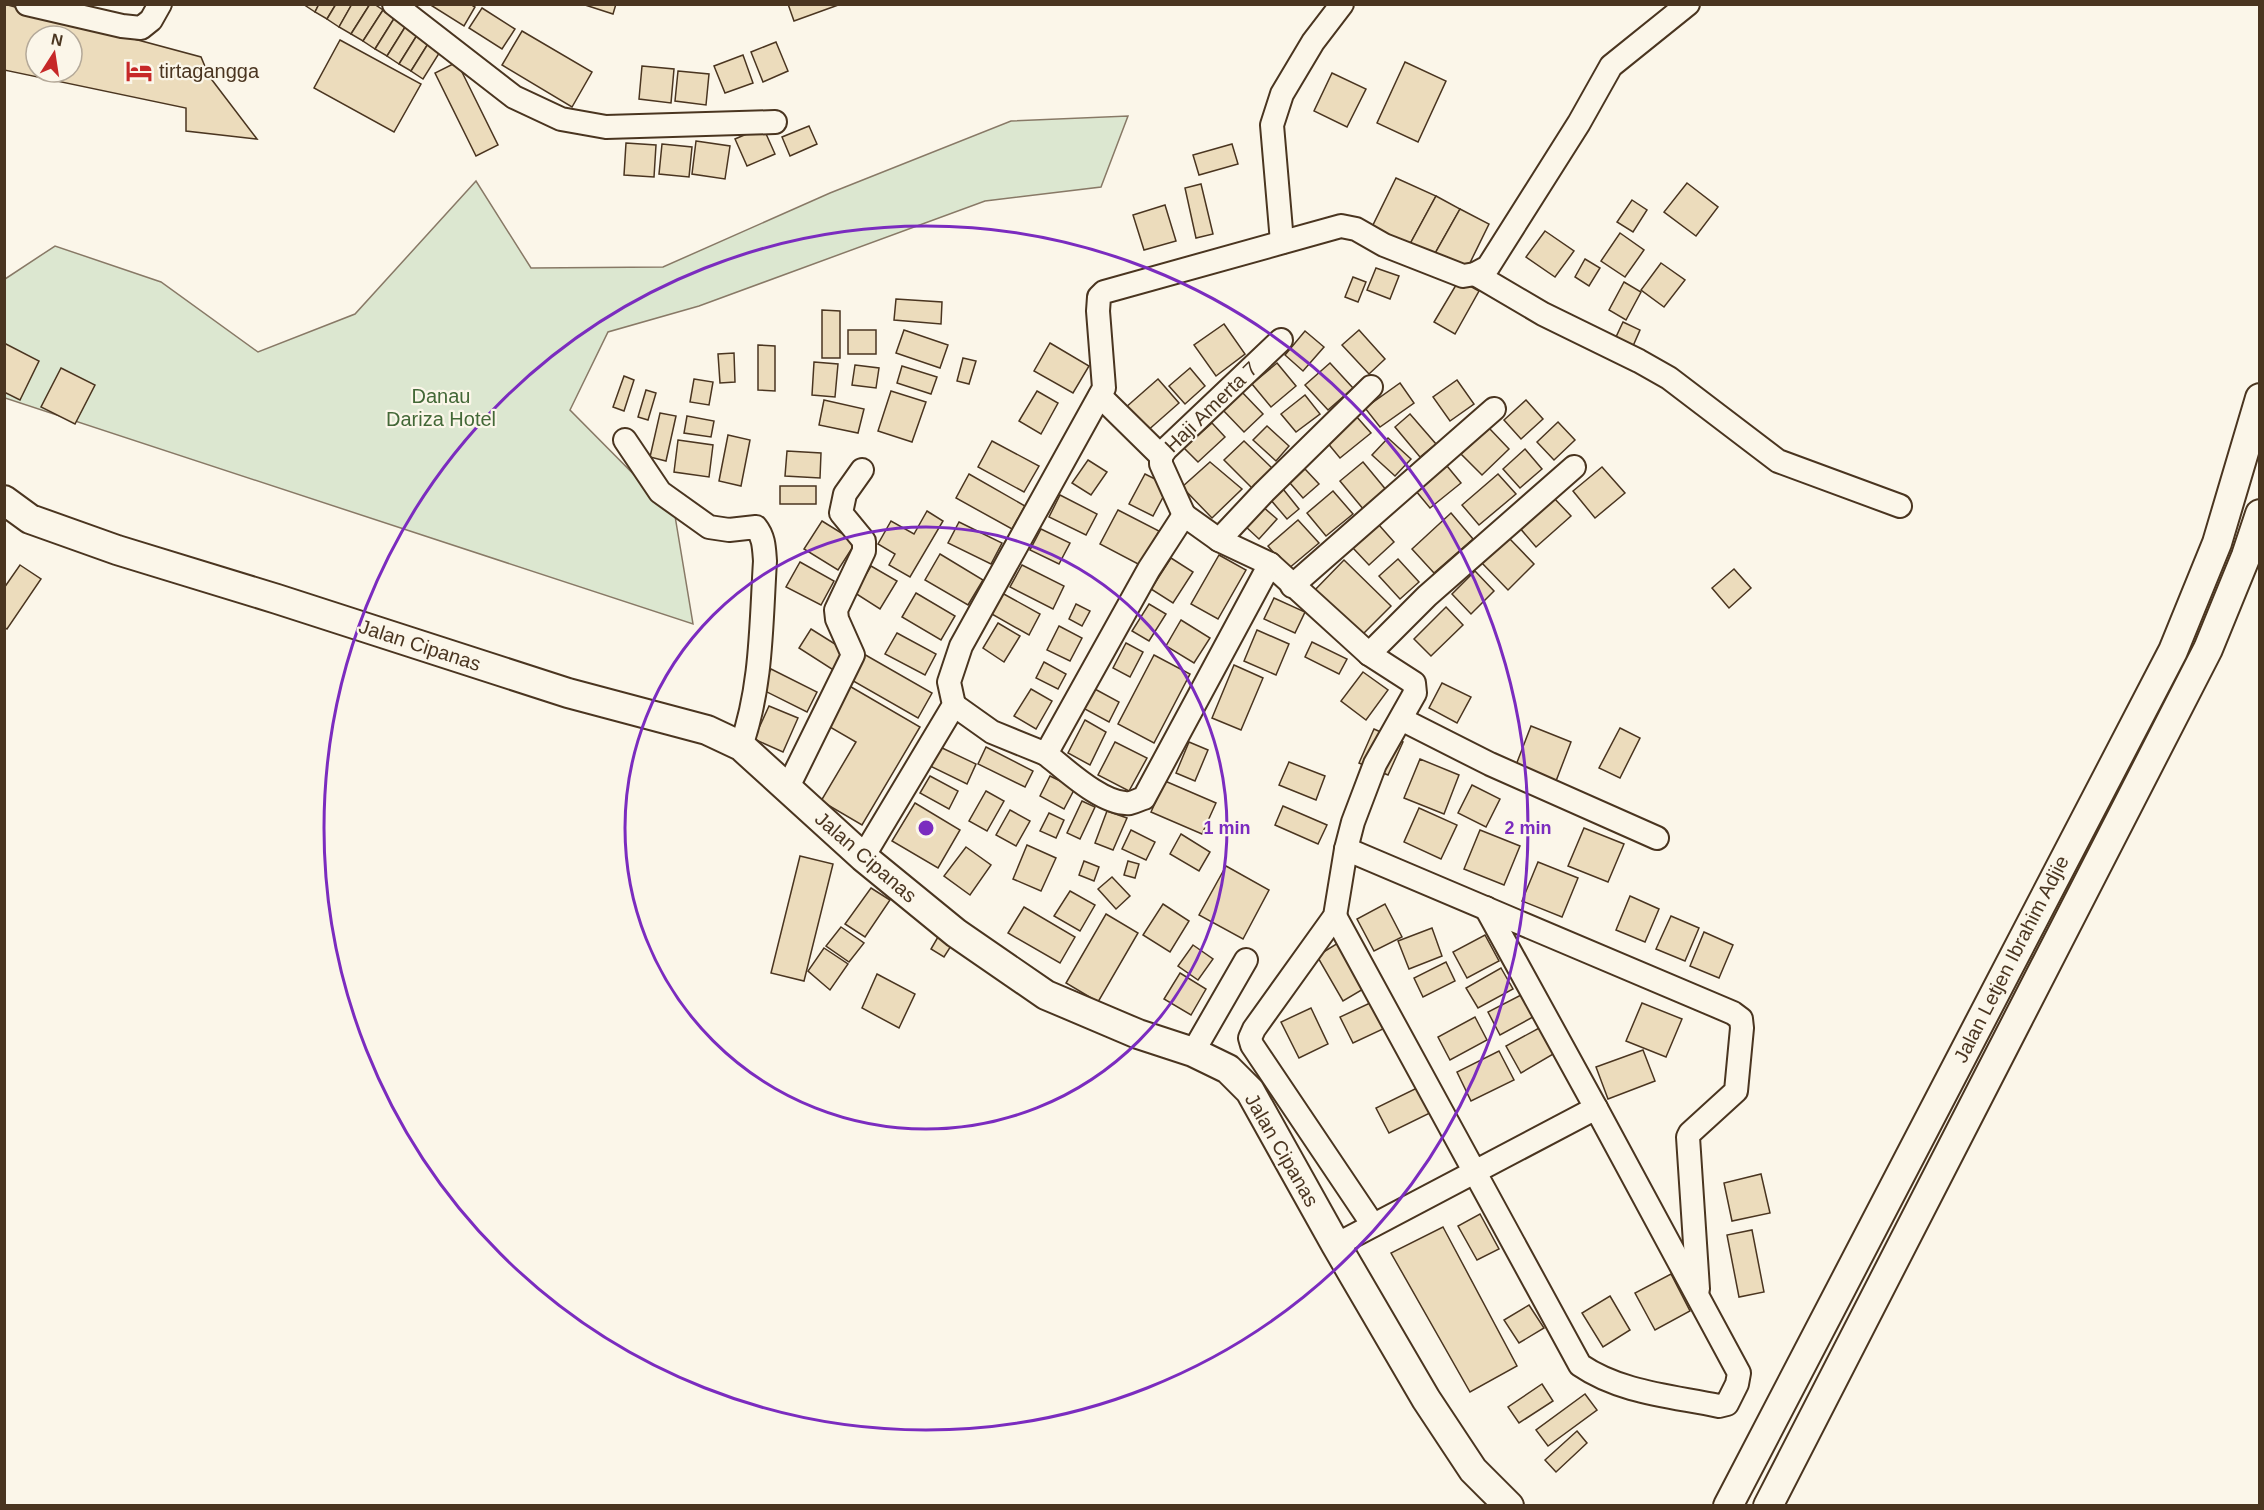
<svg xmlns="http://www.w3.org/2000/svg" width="2264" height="1510" viewBox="0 0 2264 1510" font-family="Helvetica,sans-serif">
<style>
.park{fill:#dce7d0;stroke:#887966;stroke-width:1.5}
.building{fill:#ecdcbc;stroke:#4a3520;stroke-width:1.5;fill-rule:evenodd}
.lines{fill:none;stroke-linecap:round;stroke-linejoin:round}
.minor-casing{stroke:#4a3520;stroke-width:26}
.tertiary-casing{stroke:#4a3520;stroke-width:32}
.minor{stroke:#fbf6e9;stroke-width:22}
.tertiary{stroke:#fbf6e9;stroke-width:28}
.ring{fill:none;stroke:#7b2cbf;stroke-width:3}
.labels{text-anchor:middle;stroke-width:4.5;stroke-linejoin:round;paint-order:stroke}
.poi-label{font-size:20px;fill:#4a3520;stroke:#fbf6e9;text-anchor:start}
.park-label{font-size:20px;fill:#436837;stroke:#fbf6e9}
.street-label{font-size:20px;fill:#4a3520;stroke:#fbf6e9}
.centre{fill:#7b2cbf;stroke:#fbf6e9;stroke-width:3}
.ring-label{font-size:18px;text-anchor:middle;font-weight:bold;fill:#7b2cbf;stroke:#fbf6e9;stroke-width:4.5;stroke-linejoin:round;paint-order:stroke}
</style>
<rect width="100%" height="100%" fill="#fbf6e9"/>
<!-- park -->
<polygon class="park" points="1128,116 1101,187 985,201 699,306 608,332 570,410 675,516 693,624 5,398 5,279 55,246 161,282 258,352 355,314 476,181 531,268 663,267 830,193 1011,121"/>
<!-- building -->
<g class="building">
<path d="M 4,4 L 201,57 L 209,76 L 257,139 L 186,131 L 186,108 L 4,70 ZM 36,36 L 72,36 L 72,72 L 36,72 Z"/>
<polygon points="303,4 319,4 315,12"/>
<polygon points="319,4 336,4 327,19 315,12"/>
<polygon points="336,4 352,4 339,27 327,19"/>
<polygon points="352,4 370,4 351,34 339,27"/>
<polygon points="370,4 374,4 383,10 363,41 351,34"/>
<polygon points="429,4 470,4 475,7 464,26"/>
<polygon points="582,4 616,4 613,14"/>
<polygon points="788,4 841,4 794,21"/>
<polygon points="482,8 515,29 502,49 469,28"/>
<polygon points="383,10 395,17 375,49 363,41"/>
<polygon points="395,17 407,24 387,56 375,49"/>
<polygon points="407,24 419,32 399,64 387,56"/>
<polygon points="522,31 592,72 572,107 502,65"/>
<polygon points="419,32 431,39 411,71 399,64"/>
<polygon points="431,39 443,47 423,79 411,71"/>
<polygon points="340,40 421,84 394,132 314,88"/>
<polygon points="776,42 788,71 763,82 751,52"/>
<polygon points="743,55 753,83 725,93 714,66"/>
<polygon points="457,62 498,145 476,156 435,73"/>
<polygon points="1405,62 1446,81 1418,142 1377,123"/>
<polygon points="642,66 674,69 671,103 639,99"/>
<polygon points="678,71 709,74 706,105 675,101"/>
<polygon points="1332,73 1366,89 1347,127 1314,111"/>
<polygon points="809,126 817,144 790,156 782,137"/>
<polygon points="763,127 775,154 747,166 735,139"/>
<polygon points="696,141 730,146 725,179 692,174"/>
<polygon points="626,143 656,145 654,177 624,175"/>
<polygon points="662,144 692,147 689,177 659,174"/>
<polygon points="1232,144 1238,164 1199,175 1193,155"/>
<polygon points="1396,178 1436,196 1410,244 1372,227"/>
<polygon points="1687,183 1718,207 1696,236 1664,212"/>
<polygon points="1201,184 1213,234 1196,238 1185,188"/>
<polygon points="1436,196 1460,209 1433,257 1410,244"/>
<polygon points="1632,200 1647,210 1633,232 1617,222"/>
<polygon points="1165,205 1176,241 1144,250 1133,215"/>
<polygon points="1460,209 1489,224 1465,273 1433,257"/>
<polygon points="1545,231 1574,251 1555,277 1526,257"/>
<polygon points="1620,233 1644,250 1625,277 1601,261"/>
<polygon points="1585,259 1600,268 1589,286 1575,277"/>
<polygon points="1661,263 1685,280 1664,307 1641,290"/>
<polygon points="1376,268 1399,276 1390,299 1367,290"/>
<polygon points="1353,277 1366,282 1358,302 1345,297"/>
<polygon points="1459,280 1479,291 1455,334 1434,322"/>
<polygon points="1624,282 1641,292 1626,320 1609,310"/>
<polygon points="896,299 942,302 941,324 894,320"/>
<polygon points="822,310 840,311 840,358 822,358"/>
<polygon points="1623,322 1640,330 1633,346 1616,337"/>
<polygon points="1224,324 1245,354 1216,376 1194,345"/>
<rect x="848" y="330" width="28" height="24"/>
<polygon points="904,330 948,345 940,368 896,353"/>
<polygon points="1359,330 1385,359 1369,374 1342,345"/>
<polygon points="1305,331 1324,347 1303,371 1285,355"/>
<polygon points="4,343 39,361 20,400 4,392"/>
<polygon points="1050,343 1089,366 1073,393 1034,371"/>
<polygon points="758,345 775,346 775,391 758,390"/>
<polygon points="734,353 735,382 720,383 718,354"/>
<polygon points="963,358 976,361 969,384 957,381"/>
<polygon points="814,362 838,364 835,397 812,395"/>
<polygon points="1277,363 1296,386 1271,407 1252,384"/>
<polygon points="1330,363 1353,388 1328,410 1305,385"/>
<polygon points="855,365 879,368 876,388 852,385"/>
<polygon points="902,366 937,377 931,394 897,383"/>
<polygon points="61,368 95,385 75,424 41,407"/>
<polygon points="1190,368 1205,386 1185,404 1169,386"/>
<polygon points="624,376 634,380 624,411 613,407"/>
<polygon points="694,379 713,382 709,405 690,402"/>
<polygon points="1158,379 1179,403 1146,432 1125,408"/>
<polygon points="1457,380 1474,404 1450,421 1433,397"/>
<polygon points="1400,383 1414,403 1380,427 1365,408"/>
<polygon points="646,390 656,393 648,420 638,417"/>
<polygon points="1240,390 1263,414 1244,432 1221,408"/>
<polygon points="891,391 926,402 912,442 878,431"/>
<polygon points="1037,391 1058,403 1041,434 1019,421"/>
<polygon points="1305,395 1320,414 1296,432 1281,414"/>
<polygon points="824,400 864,409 858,433 819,425"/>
<polygon points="1526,400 1543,419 1521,439 1504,420"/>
<polygon points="660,413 676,416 666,461 650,457"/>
<polygon points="1410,414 1436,444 1420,457 1395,427"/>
<polygon points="687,416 714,421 711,437 684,433"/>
<polygon points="1356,416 1371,433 1340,458 1326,441"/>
<polygon points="1558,422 1575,440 1554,460 1537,442"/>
<polygon points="1212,423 1225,437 1198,462 1184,448"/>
<polygon points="1267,426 1289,446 1276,461 1253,440"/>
<polygon points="1489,428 1509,449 1482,475 1461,454"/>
<polygon points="728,435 750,440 741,486 719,481"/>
<polygon points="1388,438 1411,459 1395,476 1372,455"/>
<polygon points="678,440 713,445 709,477 674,472"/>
<polygon points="992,441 1039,466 1024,492 978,467"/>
<polygon points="1244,441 1273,469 1253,489 1224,460"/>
<polygon points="1525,449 1542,469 1520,488 1503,469"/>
<polygon points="787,451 821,453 820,478 785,476"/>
<polygon points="1088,460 1107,472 1091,495 1072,483"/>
<polygon points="1210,462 1242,489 1212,518 1182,487"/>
<polygon points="1363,462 1387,491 1364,510 1340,481"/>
<polygon points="1447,466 1461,483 1430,508 1416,491"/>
<polygon points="1602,467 1625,493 1595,518 1573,491"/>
<polygon points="1305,469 1319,484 1303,498 1290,483"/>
<polygon points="969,474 1025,506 1012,529 956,498"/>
<polygon points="1145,474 1169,486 1153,516 1129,504"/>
<polygon points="1498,474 1516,494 1479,525 1462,505"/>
<rect x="780" y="486" width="36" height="18"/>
<polygon points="1283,489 1299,509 1287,519 1270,499"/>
<polygon points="1333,491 1353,514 1326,536 1307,513"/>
<polygon points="1060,495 1097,514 1086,535 1049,517"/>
<polygon points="1553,497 1571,516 1536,547 1519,527"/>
<polygon points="1262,506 1277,519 1259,539 1245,526"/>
<polygon points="1118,510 1159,531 1140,565 1100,544"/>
<polygon points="927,511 943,521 910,577 889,565 895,554 878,544 891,521 914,534"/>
<polygon points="1451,513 1473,539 1434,573 1412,549"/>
<polygon points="1298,520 1319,543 1288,569 1268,546"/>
<polygon points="822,521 856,542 838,570 804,549"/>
<polygon points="959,522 1002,543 991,564 948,543"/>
<polygon points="1379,525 1394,542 1369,565 1353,548"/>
<polygon points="1041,529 1070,543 1059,564 1030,550"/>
<polygon points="1508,537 1534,564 1508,590 1481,562"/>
<polygon points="940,554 983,580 968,605 925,580"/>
<polygon points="1219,555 1246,570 1218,619 1191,604"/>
<polygon points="1171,558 1193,572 1173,603 1151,589"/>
<polygon points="1398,559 1419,582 1400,599 1379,576"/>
<polygon points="1344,560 1391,606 1358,639 1311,594"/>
<polygon points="800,562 834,581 821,605 786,587"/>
<polygon points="20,565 41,579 7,629 4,627 4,588"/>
<polygon points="1022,565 1064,586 1053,609 1010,587"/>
<polygon points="871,566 897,581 880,609 855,593"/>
<polygon points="1734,569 1751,588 1729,608 1712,588"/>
<polygon points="1475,571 1494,591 1471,614 1452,594"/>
<polygon points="916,593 955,616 941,640 902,617"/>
<polygon points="1002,593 1040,614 1029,635 990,613"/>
<polygon points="1274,598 1305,612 1295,633 1264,619"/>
<polygon points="1076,604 1090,611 1082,626 1069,619"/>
<polygon points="1149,604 1166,614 1149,641 1132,631"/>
<polygon points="1446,607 1463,625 1431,656 1414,639"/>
<polygon points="1181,620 1210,638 1194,663 1166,646"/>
<polygon points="998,623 1020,636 1004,662 983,648"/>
<polygon points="1059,626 1082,638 1070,661 1047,650"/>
<polygon points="811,629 851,654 838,673 799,648"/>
<polygon points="1257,630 1289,644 1276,675 1244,661"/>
<polygon points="897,633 936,654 925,675 885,654"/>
<polygon points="1312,642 1347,659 1339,674 1305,657"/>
<polygon points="1126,643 1143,652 1130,677 1113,668"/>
<polygon points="862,653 932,693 918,718 848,678"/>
<polygon points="1154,655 1190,674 1154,743 1118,724"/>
<polygon points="1044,662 1066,674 1058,689 1036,678"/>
<polygon points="1234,665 1263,678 1241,730 1212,718"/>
<polygon points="771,669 817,692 807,712 761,689"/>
<polygon points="1363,672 1388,690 1366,720 1341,701"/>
<polygon points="1442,683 1471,697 1457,723 1429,708"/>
<polygon points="846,684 920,727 862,825 821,801 856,742 823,723"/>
<polygon points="1093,688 1119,702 1109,722 1083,708"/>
<polygon points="1031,689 1052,701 1036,729 1014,716"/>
<polygon points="769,706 798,718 783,752 754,739"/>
<polygon points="1085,720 1106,732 1090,765 1068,753"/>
<polygon points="1531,726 1571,742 1556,781 1516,765"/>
<polygon points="1620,728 1640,738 1620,778 1599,768"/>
<polygon points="1374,729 1403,742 1388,775 1359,763"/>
<polygon points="1115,742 1147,758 1129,791 1098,775"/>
<polygon points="1189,742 1208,750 1195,781 1176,773"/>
<polygon points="938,746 976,764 967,784 928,765"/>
<polygon points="986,747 1033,771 1025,787 978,764"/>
<polygon points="1420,759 1459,775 1444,814 1404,798"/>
<polygon points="1289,762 1325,776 1316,800 1279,785"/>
<polygon points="930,776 958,791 949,809 920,793"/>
<polygon points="1050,776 1075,788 1064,809 1040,796"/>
<polygon points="1165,781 1216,803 1202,834 1151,812"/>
<polygon points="1472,785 1500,799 1486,827 1458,813"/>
<polygon points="986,791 1004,801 987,831 969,821"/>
<polygon points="1082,801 1095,807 1080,839 1067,833"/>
<polygon points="915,803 960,830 938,868 892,841"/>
<polygon points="1283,806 1327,825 1318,844 1275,825"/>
<polygon points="1419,808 1457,825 1441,859 1404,842"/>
<polygon points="1010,810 1030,821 1016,846 996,835"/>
<polygon points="1107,811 1127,818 1113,850 1095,843"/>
<polygon points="1049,813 1064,820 1056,838 1040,831"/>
<polygon points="1584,828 1624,844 1608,882 1568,866"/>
<polygon points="1131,830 1155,842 1146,860 1122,849"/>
<polygon points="1480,830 1520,846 1504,885 1464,869"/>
<polygon points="1181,834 1210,852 1199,871 1170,854"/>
<polygon points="1027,845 1056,858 1041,891 1013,879"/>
<polygon points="966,847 991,865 970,895 944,876"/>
<polygon points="800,856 833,864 804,981 771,973"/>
<polygon points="1084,861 1099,867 1094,881 1079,875"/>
<polygon points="1128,861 1139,864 1135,878 1124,875"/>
<polygon points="1538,862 1578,878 1562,917 1522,901"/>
<polygon points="1226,866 1269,890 1243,939 1199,915"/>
<polygon points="1112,877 1130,896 1116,909 1098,889"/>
<polygon points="871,888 890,900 865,937 845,924"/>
<polygon points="1070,891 1095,905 1080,931 1054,916"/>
<polygon points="1630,896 1659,909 1645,942 1616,930"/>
<polygon points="1163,904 1189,921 1170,952 1143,935"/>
<polygon points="1385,904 1402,937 1374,951 1357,919"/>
<polygon points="1024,907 1075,937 1060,963 1008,933"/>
<polygon points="1106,914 1138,933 1098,1002 1066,983"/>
<polygon points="1671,916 1699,928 1685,961 1656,949"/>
<polygon points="841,927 864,943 849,962 826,946"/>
<polygon points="1432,928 1442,956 1409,969 1398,941"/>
<polygon points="942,930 956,938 944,957 931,949"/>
<polygon points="1704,932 1733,945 1719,978 1690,966"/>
<polygon points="1485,935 1499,961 1467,978 1453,952"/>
<polygon points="1338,943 1365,988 1343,1001 1317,956"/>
<polygon points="1193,945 1213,959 1198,980 1178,966"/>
<polygon points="824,948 848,964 830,990 808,971"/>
<polygon points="1446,962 1455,981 1423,997 1414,978"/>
<polygon points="1501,968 1513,989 1478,1008 1466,988"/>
<polygon points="1180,973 1206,989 1191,1015 1164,999"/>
<polygon points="877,974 915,994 899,1028 862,1008"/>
<polygon points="1521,995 1533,1017 1500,1035 1488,1012"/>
<polygon points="1370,1003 1383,1029 1353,1043 1340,1017"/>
<polygon points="1642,1003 1682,1019 1666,1057 1626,1041"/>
<polygon points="1311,1008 1328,1044 1299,1058 1281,1022"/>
<polygon points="1475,1017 1487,1040 1450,1060 1438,1037"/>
<polygon points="1541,1027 1555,1053 1521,1073 1506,1046"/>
<polygon points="1643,1050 1655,1081 1608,1099 1596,1067"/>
<polygon points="1499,1051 1514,1080 1471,1101 1457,1072"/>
<polygon points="1419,1087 1432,1112 1389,1133 1376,1108"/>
<polygon points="1761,1174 1770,1213 1732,1221 1724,1183"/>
<polygon points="1480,1214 1499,1249 1477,1260 1458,1226"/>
<polygon points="1443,1227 1517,1366 1470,1392 1391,1253"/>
<polygon points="1752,1230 1764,1292 1739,1297 1727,1235"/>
<polygon points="1671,1274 1690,1311 1655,1330 1635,1293"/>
<polygon points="1610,1296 1630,1330 1603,1347 1582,1313"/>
<polygon points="1529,1305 1544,1328 1519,1343 1504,1320"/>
<polygon points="1542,1384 1553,1401 1519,1423 1508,1407"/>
<polygon points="1585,1394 1597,1410 1548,1446 1536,1430"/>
<polygon points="1577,1431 1587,1443 1556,1472 1545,1460"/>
</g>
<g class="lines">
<!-- minor casing -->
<g class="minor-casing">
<g id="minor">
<polyline points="27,4 122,26 141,28 151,20 160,4"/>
<polyline points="394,4 514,97 561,119 606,127 775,122"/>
<polyline points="1282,242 1272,125 1282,94 1313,42 1342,4"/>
<polyline points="1475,274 1543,314 1639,361 1669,378 1778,461 1900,506"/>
<polyline points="1100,396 1161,456"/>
<path d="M 625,440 L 660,492 L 709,527 L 729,530 L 756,527 C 764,537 764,548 765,561 C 761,624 762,686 741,746"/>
<polyline points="1184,515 1219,540 1264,492 1371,387"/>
<polyline points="1184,515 1161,464 1161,456 1166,449 1281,340"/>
<polyline points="1219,540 1270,564 1369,654 1414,683 1415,693 1375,764 1353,822 1346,849 1335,916 1254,1029 1250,1038 1252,1045 1373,1225"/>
<polyline points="1292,586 1494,409"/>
<polyline points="1369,654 1427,596 1574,467"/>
<polyline points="954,705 992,732 1046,754 1149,569 1184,515"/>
<polyline points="1401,719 1490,764 1657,838"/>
<path d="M 1046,754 C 1065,769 1104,806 1130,803 C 1135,802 1140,799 1144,798 L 1270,564"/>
<polyline points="788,787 853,655 837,619 836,610 864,551 864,541 841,513 845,494 862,470"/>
<polyline points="1346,849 1733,1013 1741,1019 1742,1028 1736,1091 1690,1133 1688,1137 1698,1289"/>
<polyline points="863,857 954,705 949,682 961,646 1104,388 1098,311 1099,297 1104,292 1341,226 1356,229 1384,245 1463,276 1475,274 1488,267 1579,123 1611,66 1688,4"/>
<polyline points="1486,908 1596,1108"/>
<path d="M 1335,916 L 1580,1365 C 1621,1393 1672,1396 1719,1406 L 1727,1404 L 1737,1384 L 1739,1373 L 1596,1108 L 1336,1245"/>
<polyline points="1193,1052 1246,960"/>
</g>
</g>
<!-- tertiary casing -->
<g class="tertiary-casing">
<g id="tertiary">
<polyline points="4,500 30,519 117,550 277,599 568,693 707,730 741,746 863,857 956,933 1046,995 1138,1034 1193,1052 1228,1069 1250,1091 1336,1245 1426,1399 1473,1470 1509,1506"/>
<polyline points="1728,1506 2173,651 2217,543 2260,398"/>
<polyline points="1768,1506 2208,649 2246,556 2260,514"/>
</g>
</g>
<!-- minor -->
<use href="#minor" class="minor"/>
<!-- tertiary -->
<use href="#tertiary" class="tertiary"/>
</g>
<!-- distance rings -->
<g class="ring">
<circle cx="926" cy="828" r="301"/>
<circle cx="926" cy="828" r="602"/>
</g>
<!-- icons -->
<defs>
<g id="hotel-bare" transform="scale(2.07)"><path d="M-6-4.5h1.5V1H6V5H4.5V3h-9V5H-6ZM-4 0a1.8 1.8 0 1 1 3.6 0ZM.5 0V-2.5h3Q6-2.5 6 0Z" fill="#c62828" stroke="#fbf6e9" stroke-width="2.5" paint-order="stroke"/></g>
</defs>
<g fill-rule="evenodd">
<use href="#hotel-bare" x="139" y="71"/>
</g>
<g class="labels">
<!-- poi labels -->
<g class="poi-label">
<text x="159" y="78">tirtagangga</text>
</g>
<!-- park labels -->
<g class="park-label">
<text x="441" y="403">Danau<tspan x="441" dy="23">Dariza Hotel</tspan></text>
</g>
<!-- street labels -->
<g class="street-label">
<text transform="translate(1211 407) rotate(-44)" y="7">Haji Amerta 7</text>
<text transform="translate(420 645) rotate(18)" y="7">Jalan Cipanas</text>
<text transform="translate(866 857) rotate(41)" y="7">Jalan Cipanas</text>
<text transform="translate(2011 959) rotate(-63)" y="7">Jalan Letjen Ibrahim Adjie</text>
<text transform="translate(1282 1150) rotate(60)" y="7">Jalan Cipanas</text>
</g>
</g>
<circle cx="926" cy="828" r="9" class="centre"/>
<g class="ring-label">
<text x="1227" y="834">1 min</text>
<text x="1528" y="834">2 min</text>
</g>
<!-- border -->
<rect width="2264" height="1510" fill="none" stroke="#4a3520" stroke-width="12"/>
<!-- north arrow -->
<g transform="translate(54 54) rotate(12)"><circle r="28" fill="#fbf6e9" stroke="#b4a999" stroke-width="1.5"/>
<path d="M0-4.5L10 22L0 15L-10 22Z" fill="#c62828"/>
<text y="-9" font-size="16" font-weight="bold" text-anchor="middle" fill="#4a3520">N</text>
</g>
</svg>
